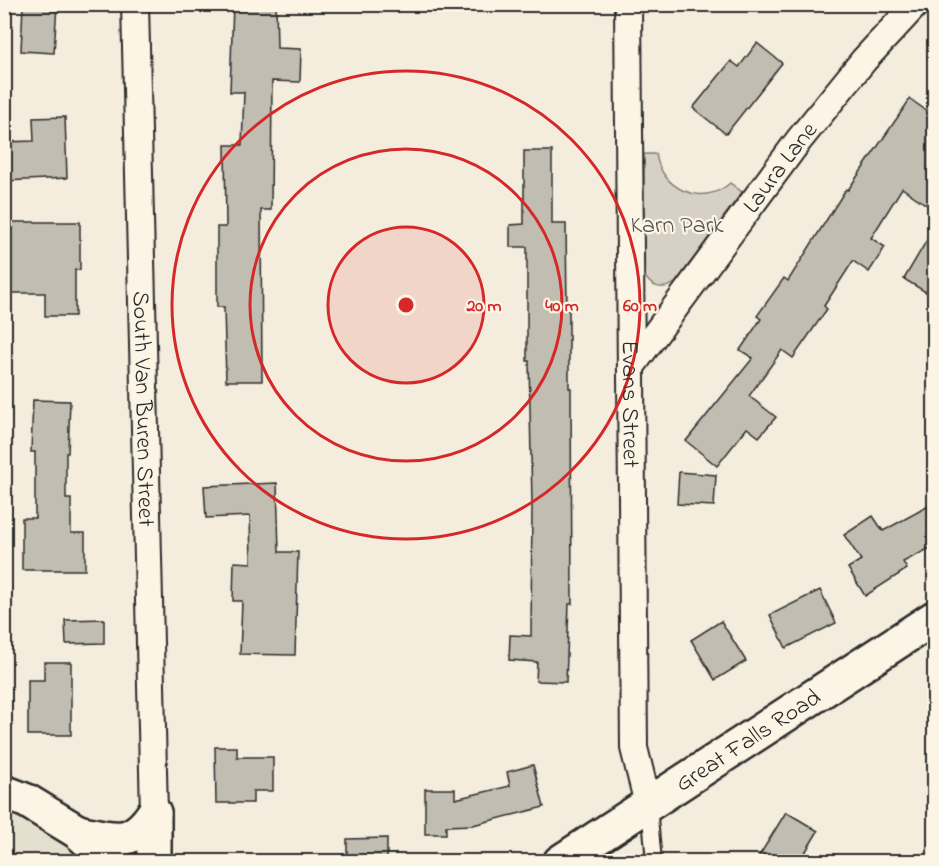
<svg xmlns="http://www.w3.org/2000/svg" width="939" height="866" viewBox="0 0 939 866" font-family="'Indie Flower',sans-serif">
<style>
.built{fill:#e5dfd0}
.green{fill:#d6d1c4;stroke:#807e78;stroke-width:1.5}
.building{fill:#c2bdb1;stroke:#2b2b2b;stroke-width:1.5}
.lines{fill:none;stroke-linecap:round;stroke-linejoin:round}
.service-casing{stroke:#2b2b2b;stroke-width:18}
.minor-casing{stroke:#2b2b2b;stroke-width:30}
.primary-casing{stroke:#2b2b2b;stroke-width:38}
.service{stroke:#fcf5e5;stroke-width:14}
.minor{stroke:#fcf5e5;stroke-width:26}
.primary{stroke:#fcf5e5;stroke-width:33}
.ring{fill:none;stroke:#d62828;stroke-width:3}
.labels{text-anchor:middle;stroke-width:4.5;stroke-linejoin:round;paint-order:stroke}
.street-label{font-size:24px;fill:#2b2b2b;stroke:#fcf5e5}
.park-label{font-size:24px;fill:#565451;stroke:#fcf5e5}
.centre{fill:#d62828;stroke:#fcf5e5;stroke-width:3}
.ring-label{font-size:18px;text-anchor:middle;font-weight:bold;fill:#d62828;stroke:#fcf5e5;stroke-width:4.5;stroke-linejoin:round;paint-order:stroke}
</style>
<rect width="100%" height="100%" fill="#f4edde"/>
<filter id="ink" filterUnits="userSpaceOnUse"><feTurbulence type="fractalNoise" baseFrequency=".0167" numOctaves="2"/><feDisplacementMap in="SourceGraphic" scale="12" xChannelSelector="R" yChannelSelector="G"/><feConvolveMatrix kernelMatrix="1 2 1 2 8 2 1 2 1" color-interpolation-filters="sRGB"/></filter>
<g filter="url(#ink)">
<!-- built -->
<polygon class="built" points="4,792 103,861 5,861"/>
<!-- green -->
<path class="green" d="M 644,154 L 656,154 C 661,189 702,208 730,183 L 742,192 L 676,282 C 664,291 650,288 644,274 Z"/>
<!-- building -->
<g class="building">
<polygon points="23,4 57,4 54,53 21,51"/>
<polygon points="233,4 276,4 277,48 301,49 300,82 272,81 271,210 261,210 262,381 226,381 224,307 217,307 217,227 226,227 225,145 242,145 244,92 230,92"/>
<polygon points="757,43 782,63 726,134 693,108 731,61 739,67"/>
<polygon points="910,99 934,116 934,210 902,188 871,238 885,247 869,272 853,261 824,306 827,309 793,358 782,350 749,396 776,417 759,437 747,428 717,466 686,441 753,358 740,350 761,319 757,316 784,278 788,281 846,189 848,190"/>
<polygon points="65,117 67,178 4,181 4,142 34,141 33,118"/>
<polygon points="524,151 552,151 552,224 566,224 567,310 569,310 569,388 571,388 572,604 569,604 566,682 536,681 537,662 509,660 510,635 531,636 532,504 529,361 527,361 527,247 510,247 510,225 524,224"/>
<polygon points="4,222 80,222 80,270 75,270 75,316 45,316 45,293 4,293"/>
<polygon points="934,228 934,297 904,279"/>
<polygon points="33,400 70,401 68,453 66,453 66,499 71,499 71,533 85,533 85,570 22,570 22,518 35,518 35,452 31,452"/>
<polygon points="679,472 716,475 714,506 677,504"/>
<polygon points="277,483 279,552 298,552 295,655 240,654 242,601 233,601 234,562 251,563 250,516 206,518 204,486"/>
<polygon points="934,503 934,546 903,562 907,569 865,596 848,568 861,560 844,535 873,516 883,531"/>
<polygon points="820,590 836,623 786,648 770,615"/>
<polygon points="104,619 104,643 66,644 65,620"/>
<polygon points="721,621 746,661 715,680 691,640"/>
<polygon points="44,662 71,662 71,735 28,735 28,680 44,680"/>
<polygon points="215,747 237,747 237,757 273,757 273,791 253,791 253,803 216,803"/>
<polygon points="533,765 544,807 473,825 446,826 446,834 425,834 425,789 455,789 455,799 510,786 507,772"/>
<polygon points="786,812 818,831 800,861 756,861"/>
<polygon points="387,838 387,861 347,861 347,839"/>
</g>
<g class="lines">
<!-- service casing -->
<g class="service-casing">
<polyline id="service" points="649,806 654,862"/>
</g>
<!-- minor casing -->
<g class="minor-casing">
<g id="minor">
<path id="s1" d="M 135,4 L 154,813"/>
<path id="s2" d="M 628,4 L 634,748 L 648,804"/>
<path id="s3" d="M 631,367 L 799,140 L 864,60 L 916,4"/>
</g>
</g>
<!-- primary casing -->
<g class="primary-casing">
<g id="primary">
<polyline points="4,792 27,801 78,832 111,862"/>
<polyline points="154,813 154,862"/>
<path d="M 78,832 C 115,839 130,848 154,813"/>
<path id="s4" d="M 560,862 L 934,618"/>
</g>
</g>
<!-- service -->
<use href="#service" class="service"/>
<!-- minor -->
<use href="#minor" class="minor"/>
<!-- primary -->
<use href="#primary" class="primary"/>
</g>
</g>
<!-- distance rings -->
<circle cx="406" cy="305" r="78" fill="#d62828" fill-opacity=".12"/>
<g class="ring">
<circle cx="406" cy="305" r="78"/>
<circle cx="406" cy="305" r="156"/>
<circle cx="406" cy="305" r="234"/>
</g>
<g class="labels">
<!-- street labels -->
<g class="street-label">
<text dy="8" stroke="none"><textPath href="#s3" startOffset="249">Laura Lane</textPath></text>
<text dy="8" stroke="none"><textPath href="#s2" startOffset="400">Evans Street</textPath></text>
<text dy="8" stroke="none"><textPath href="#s1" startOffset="405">South Van Buren Street</textPath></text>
<text dy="8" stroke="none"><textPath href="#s4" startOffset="224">Great Falls Road</textPath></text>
</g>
<!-- park labels -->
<g class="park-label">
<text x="677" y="232">Karn Park</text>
</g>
</g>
<circle cx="406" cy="305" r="9" class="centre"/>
<g class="ring-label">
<text x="484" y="311">20 m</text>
<text x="562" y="311">40 m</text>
<text x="640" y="311">60 m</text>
</g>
<!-- margin -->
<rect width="939" height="866" fill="none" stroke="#fcf5e5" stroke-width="24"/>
<rect x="12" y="12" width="915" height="842" fill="none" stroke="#2b2b2b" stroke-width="2" filter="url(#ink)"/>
</svg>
